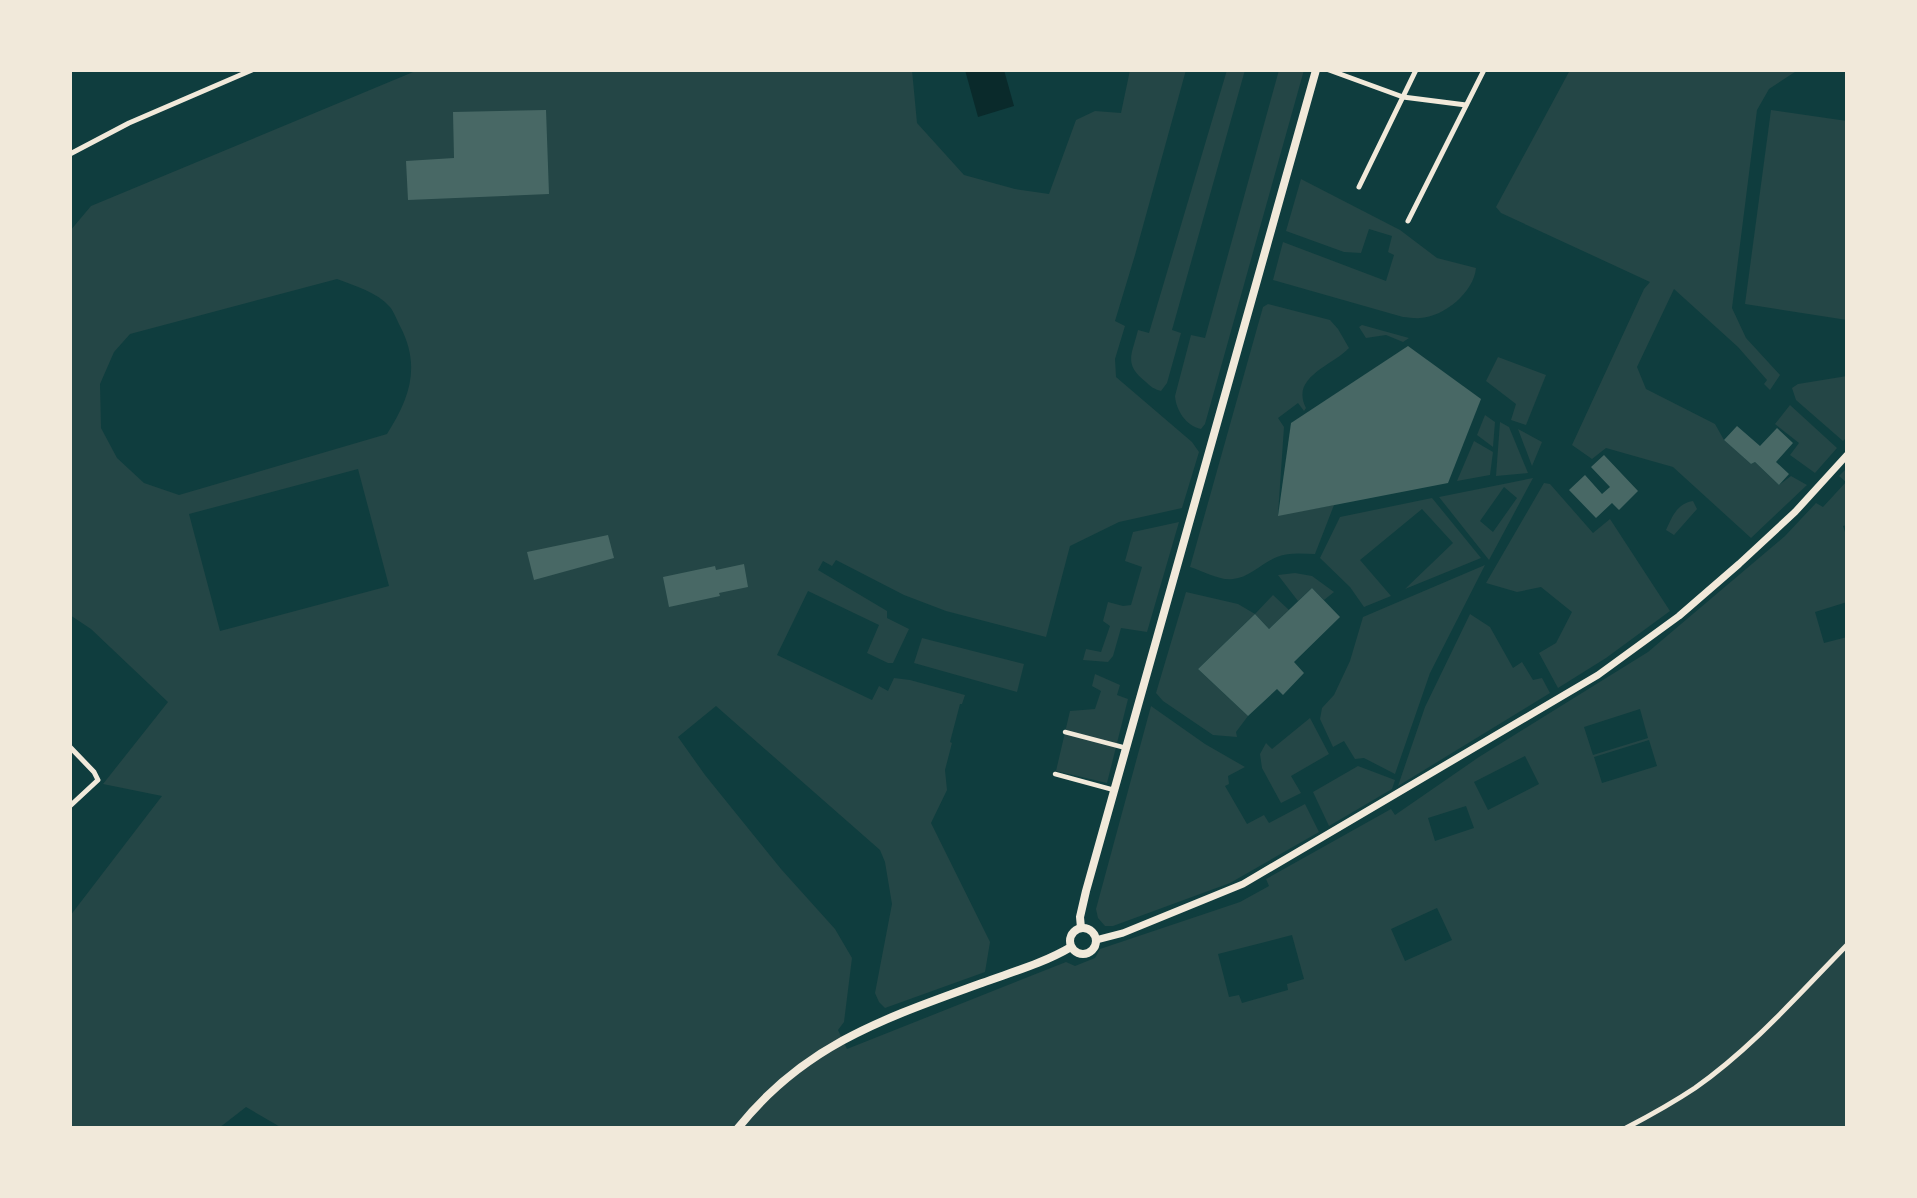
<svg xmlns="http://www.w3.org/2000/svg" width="1917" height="1198" viewBox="0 0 1917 1198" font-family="Rubik,sans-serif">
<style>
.green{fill:#244646;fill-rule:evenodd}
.water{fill:#0a2a2b}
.building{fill:#486865}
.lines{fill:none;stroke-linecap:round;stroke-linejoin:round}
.pedestrian{stroke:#f1e9da;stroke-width:4.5}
.minor{stroke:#f1e9da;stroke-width:5}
.tertiary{stroke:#f1e9da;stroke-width:7}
.secondary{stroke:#f1e9da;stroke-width:8}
</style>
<rect width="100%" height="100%" fill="#0f3d3e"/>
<!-- green -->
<g class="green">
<path d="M 418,70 L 912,70 L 917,123 L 964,175 L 1015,189 L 1049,194 L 1076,120 L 1095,111 L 1121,113 L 1130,70 L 1186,70 L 1135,255 L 1115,321 L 1125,326 L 1115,359 L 1116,377 L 1192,442 L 1199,452 L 1182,508 L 1119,522 L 1070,546 L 1046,637 L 946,611 L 904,595 L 836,560 L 832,566 L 823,561 L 818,570 L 887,611 L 887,618 L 909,629 L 893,663 L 888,663 L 867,653 L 879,625 L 808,591 L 777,655 L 872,700 L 879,686 L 888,691 L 894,678 L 910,680 L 965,695 L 962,704 L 960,704 L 950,742 L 952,743 L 945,770 L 947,790 L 931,823 L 990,942 L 985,972 L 885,1008 L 879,1002 L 875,993 L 892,904 L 885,862 L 880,850 L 716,706 L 678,737 L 705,775 L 781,869 L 835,929 L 852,958 L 844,1022 L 838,1030 L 847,1049 L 1066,962 L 1075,966 L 1095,958 L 1100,949 L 1240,902 L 1269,886 L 1266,879 L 1391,809 L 1395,815 L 1479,757 L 1648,652 L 1785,536 L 1816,503 L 1823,507 L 1846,482 L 1839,476 L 1847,468 L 1847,525 L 1843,526 L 1847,538 L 1847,602 L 1815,612 L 1824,643 L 1847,637 L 1847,1128 L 282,1128 L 246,1107 L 219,1128 L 70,1128 L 70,916 L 162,796 L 103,784 L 168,702 L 91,629 L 70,615 L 70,231 L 91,206 ZM 337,279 C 355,286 377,292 390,307 C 394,312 397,320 400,326 C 421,366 410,398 387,434 L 179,495 L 144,483 L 117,458 L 101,428 L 100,384 L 114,352 L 130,334 ZM 358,469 L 389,586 L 220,631 L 189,514 ZM 1640,709 L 1648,738 L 1593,755 L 1584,727 ZM 1649,740 L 1657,766 L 1602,783 L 1594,757 ZM 1525,756 L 1539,784 L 1488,810 L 1474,782 ZM 1466,806 L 1474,828 L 1435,841 L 1428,818 ZM 1437,908 L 1452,940 L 1405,961 L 1391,929 ZM 1292,935 L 1304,979 L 1287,984 L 1288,990 L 1242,1003 L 1239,995 L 1229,997 L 1218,954 Z"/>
<path d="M 1227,70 L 1245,70 L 1172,330 L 1181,333 L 1167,383 L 1161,391 C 1154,389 1151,387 1146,382 C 1123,364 1132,355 1138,330 L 1149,333 Z"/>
<path d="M 1279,70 L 1304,70 L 1205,424 L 1201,429 C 1186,426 1176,410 1175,396 L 1191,335 L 1205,338 Z"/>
<polygon points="1570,70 1798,70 1769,89 1757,110 1732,308 1746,338 1780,375 1770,390 1764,384 1767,380 1738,347 1674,289 1637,367 1646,389 1715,424 1724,440 1751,464 1755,462 1779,485 1791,476 1807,485 1751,538 1673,467 1606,448 1592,459 1572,445 1644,289 1650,282 1501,213 1496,207"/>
<polygon points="1771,110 1847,121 1847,320 1745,304"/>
<path d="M 1301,179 L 1400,230 L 1437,258 L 1476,268 C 1474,292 1444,317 1420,318 C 1415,319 1409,317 1403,317 L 1273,280 L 1283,242 L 1386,281 L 1394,255 L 1388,252 L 1392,236 L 1369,229 L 1361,253 L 1344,252 L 1286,231 Z"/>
<path d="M 1268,304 L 1330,320 L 1338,329 L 1349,348 C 1332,366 1290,377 1306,408 L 1304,411 L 1298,403 L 1278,418 L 1284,427 L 1278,515 L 1334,505 L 1315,554 C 1303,554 1289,552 1277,557 C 1262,563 1249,578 1233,579 C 1220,581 1203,571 1190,567 L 1263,307 Z"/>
<polygon points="1362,325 1409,338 1403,342 1386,335 1366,338 1359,327"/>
<polygon points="1498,357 1546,375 1526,425 1511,420 1516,404 1486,381"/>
<polygon points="1847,376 1847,437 1843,441 1796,400 1792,388 1798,384"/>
<polygon points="1790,405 1837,448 1815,473 1790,455 1799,443 1775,424"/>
<polygon points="1485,415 1495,422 1493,447 1477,435"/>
<polygon points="1500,422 1509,427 1528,473 1496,476"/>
<polygon points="1518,429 1542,442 1532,466"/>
<polygon points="1474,441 1493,452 1490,475 1457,481"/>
<path d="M 1533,478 L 1489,560 L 1439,497 ZM 1504,487 L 1517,498 L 1493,532 L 1480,521 Z"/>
<polygon points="1544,483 1550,484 1593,533 1610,519 1670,611 1606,658 1558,688 1539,653 1556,643 1572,612 1541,587 1517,592 1486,583"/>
<polygon points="1432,498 1481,558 1405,589 1453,543 1422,509 1360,560 1391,596 1364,607 1350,587 1320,558 1340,517"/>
<path d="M 1693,501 L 1697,509 L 1674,535 L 1666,530 C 1673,515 1677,504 1693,501 Z"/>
<polygon points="1179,522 1147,632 1121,628 1113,656 1108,662 1083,660 1086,649 1101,652 1110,626 1103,621 1108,602 1123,606 1131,605 1142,567 1125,561 1133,532"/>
<polygon points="1485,565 1430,673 1395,774 1364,758 1355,759 1344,741 1333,747 1320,719 1322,708 1334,695 1350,661 1363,617"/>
<polygon points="1295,573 1312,576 1334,592 1324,600 1312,588 1298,601 1278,575"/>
<polygon points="1186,592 1238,604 1255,614 1273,595 1289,610 1269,629 1255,614 1198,669 1248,716 1236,732 1237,737 1213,735 1163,701 1156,693"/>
<polygon points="1470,614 1490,627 1513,668 1522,662 1533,680 1542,678 1550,693 1398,786 1425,707"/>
<polygon points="922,638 1024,664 1017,692 914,663"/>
<polygon points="1095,674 1120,685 1117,695 1128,699 1107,783 1056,771 1070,711 1095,709 1101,691 1092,686"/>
<polygon points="1151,706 1205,744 1245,767 1228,776 1229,784 1225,786 1247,824 1264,815 1269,823 1305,804 1319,832 1230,883 1113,926 1105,926 1098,918 1096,909"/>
<polygon points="1310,718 1329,754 1291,776 1301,793 1281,803 1262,768 1260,754 1266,743 1272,749"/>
<polygon points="1358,766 1395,780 1392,789 1329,826 1313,792"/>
</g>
<!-- water -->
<polygon class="water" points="965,70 1004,70 1014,106 978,117"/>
<!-- building -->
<g class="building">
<polygon points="546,110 549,194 408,200 406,161 454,158 453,112"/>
<polygon points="1408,346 1481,399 1448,483 1278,516 1291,423"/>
<polygon points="1737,426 1760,446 1777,428 1793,443 1776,462 1789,474 1779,485 1755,462 1751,464 1724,440"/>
<polygon points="1604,455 1638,491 1619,510 1612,503 1596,518 1569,490 1585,475 1602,494 1610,487 1591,467"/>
<polygon points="608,535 614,558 534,580 527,552"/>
<polygon points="744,564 748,587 719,593 720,596 669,607 663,577 715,566 716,570"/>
<polygon points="1312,588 1340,617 1294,662 1304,673 1283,695 1277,689 1248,716 1198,669 1255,614 1269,629"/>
</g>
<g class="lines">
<!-- pedestrian -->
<g class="pedestrian">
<polyline points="1065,732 1126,748"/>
<polyline points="1055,774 1114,790"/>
</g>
<!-- minor -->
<g class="minor">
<polyline points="1329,70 1403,97 1466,105"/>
<polyline points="70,154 129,123 252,70"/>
<polyline points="1359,187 1416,70"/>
<polyline points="1408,221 1484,70"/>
<polyline points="70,747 94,772 98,780 70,806"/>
<path d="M 1626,1128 C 1649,1116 1674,1102 1695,1088 C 1752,1048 1799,994 1847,945"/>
</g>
<!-- tertiary -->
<polyline class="tertiary" points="1096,940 1123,933 1243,884 1598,675 1679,616 1739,564 1795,512 1847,455"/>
<!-- secondary -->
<g class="secondary">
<polyline points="1081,928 1080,917 1086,891 1316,70"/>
<circle cx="1083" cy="941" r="13"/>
<path d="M 738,1128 C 805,1044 886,1018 982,983 C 1012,972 1044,963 1071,947"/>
</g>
</g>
<!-- border -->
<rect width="1917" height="1198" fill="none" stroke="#f1e9da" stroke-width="144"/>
</svg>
